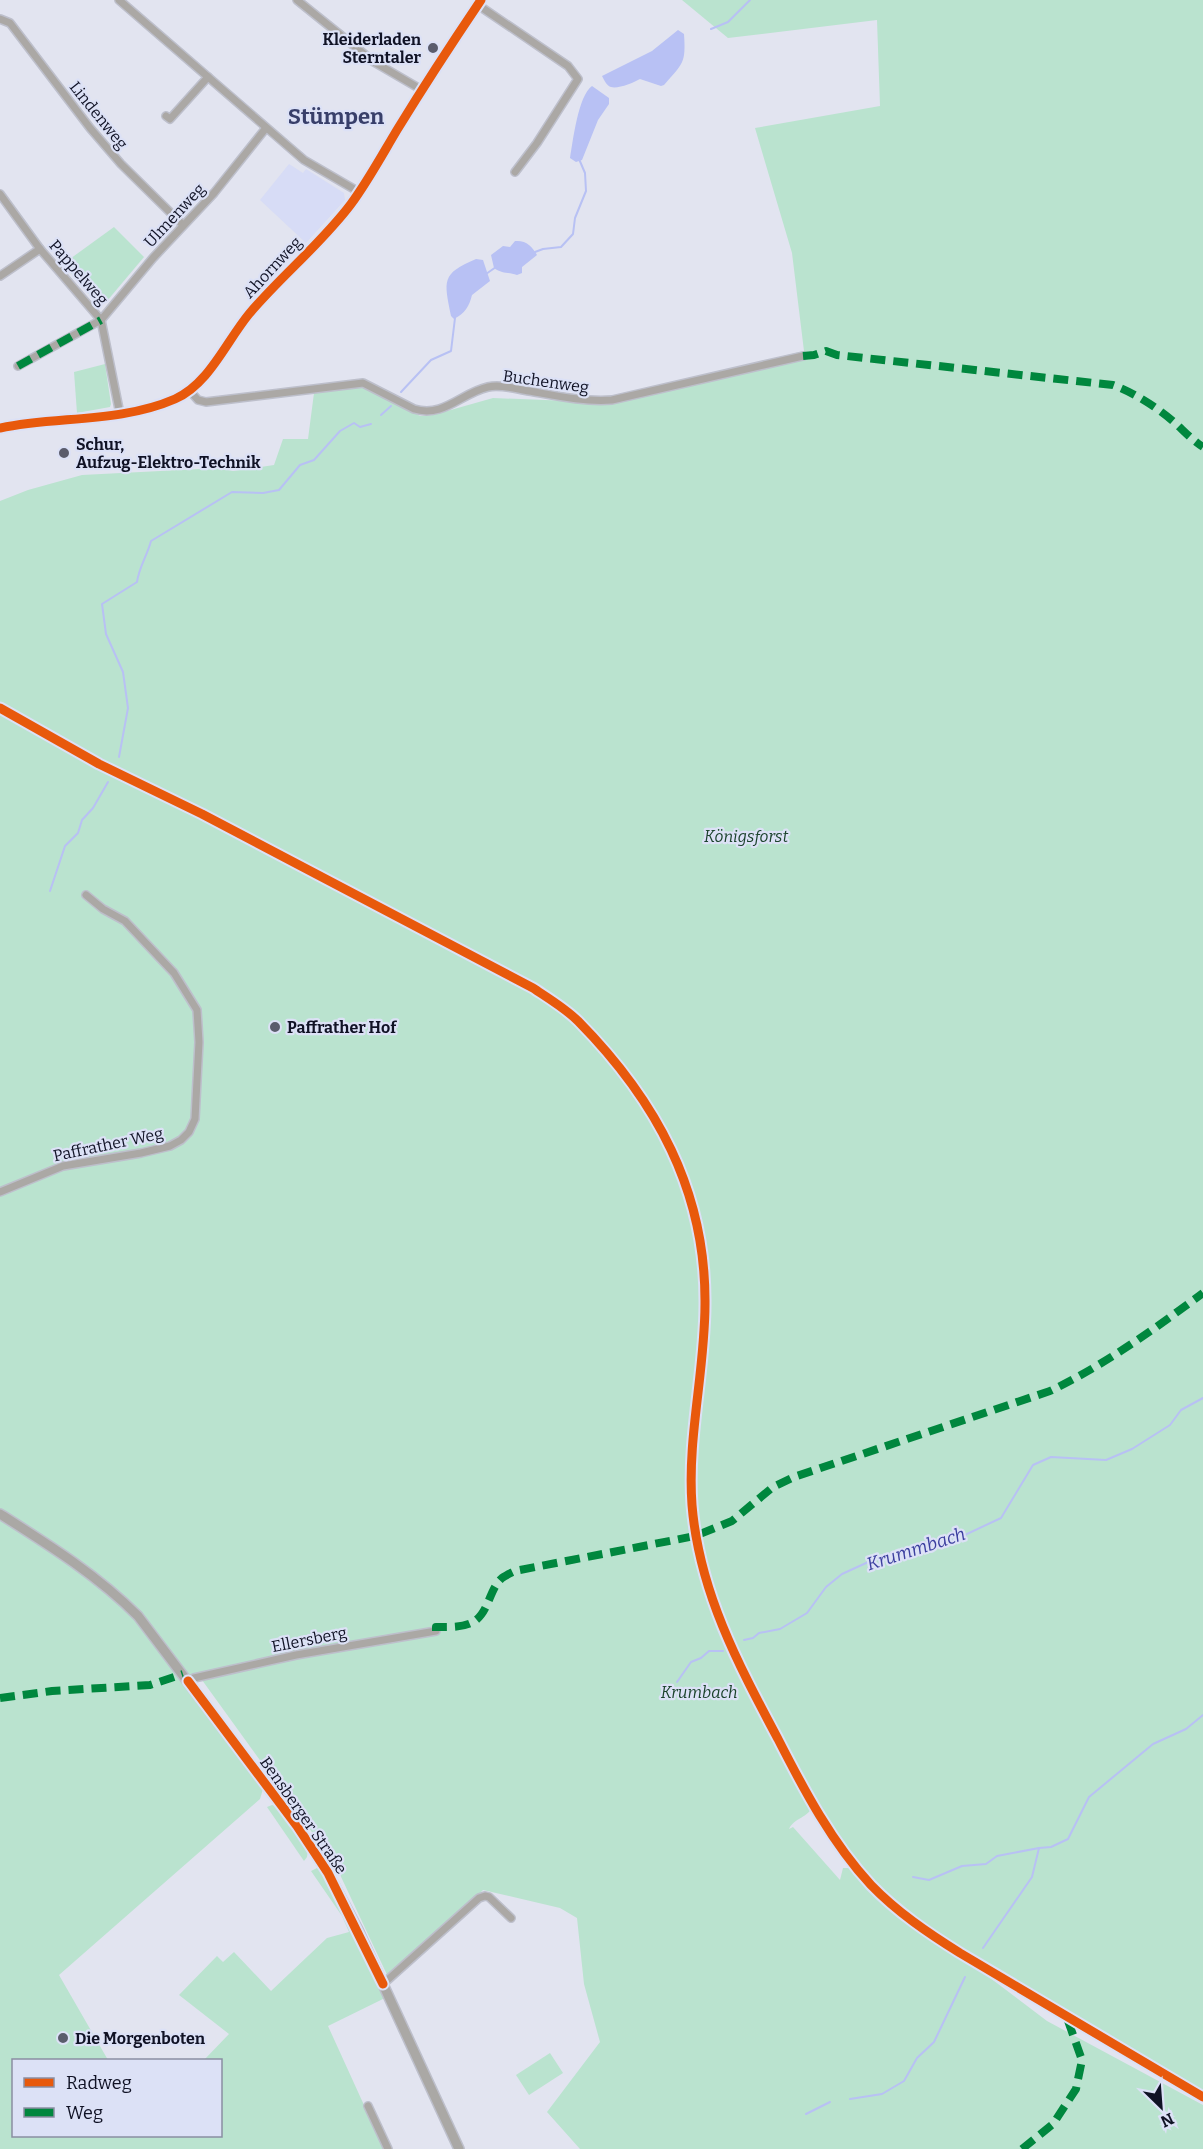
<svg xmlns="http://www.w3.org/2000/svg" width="1203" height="2149" viewBox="0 0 1203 2149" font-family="Bitter,serif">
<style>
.built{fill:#d7dcf6}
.green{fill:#bae3cf;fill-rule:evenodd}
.water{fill:#b8c1f4}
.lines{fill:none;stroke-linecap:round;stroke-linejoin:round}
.stream{stroke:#b8c1f4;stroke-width:2}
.street-casing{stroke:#bdbfcb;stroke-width:10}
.secondary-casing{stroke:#bdbfcb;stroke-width:12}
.street{stroke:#aba8a5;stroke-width:7}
.secondary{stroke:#aaa8a5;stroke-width:9}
.quiet{stroke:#00873e;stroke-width:8;stroke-dasharray:15 8;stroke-linecap:butt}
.cycleway-casing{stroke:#dce1f6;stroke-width:13}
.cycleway{stroke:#e8590c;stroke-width:9}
.poi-dot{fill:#5a5c6c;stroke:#dce1f6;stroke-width:2}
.labels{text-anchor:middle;stroke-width:4.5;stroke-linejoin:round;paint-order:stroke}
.poi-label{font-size:16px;font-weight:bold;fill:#101225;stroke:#dce1f6;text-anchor:start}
.street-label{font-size:16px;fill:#101225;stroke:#dce1f6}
.park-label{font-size:16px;font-style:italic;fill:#1b432c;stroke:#dce1f6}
.water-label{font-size:18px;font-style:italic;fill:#3b3f9f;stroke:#dce1f6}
.district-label{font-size:22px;font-weight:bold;fill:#383f6a;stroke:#dce1f6}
</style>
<rect width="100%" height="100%" fill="#e2e4f0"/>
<!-- built -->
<polygon class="built" points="289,164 303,173 306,169 344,193 345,200 306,243 260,200"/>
<!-- green -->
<g class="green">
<path d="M 682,0 L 1203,0 L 1203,2102 L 905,1911 L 903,1912 L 1047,2021 L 1203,2105 L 1203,2149 L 580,2149 L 547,2112 L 600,2042 L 584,1984 L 577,1918 L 560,1908 L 483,1890 L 415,1959 L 389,1979 L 335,1864 L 202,1680 L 185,1683 L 263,1789 L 260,1799 L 59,1975 L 108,2060 L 14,2060 L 14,2136 L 220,2136 L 220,2060 L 204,2060 L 229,2034 L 179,1995 L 217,1956 L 223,1962 L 234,1952 L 271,1991 L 327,1938 L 349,1932 L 342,1916 L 311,1871 L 317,1868 L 322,1871 L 351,1926 L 385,1998 L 328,2026 L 384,2149 L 0,2149 L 0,501 L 28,490 L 82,475 L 219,468 L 233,471 L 274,465 L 283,439 L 308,439 L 314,393 L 358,386 L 388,397 L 420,416 L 433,415 L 493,398 L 595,402 L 804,351 L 792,253 L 755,128 L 880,106 L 877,20 L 728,38 ZM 812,1807 L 860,1868 L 843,1868 L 840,1880 L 793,1827 L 789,1829 C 794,1818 809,1817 812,1807 Z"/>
<polygon points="114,227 144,257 107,301 96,302 63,264"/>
<polygon points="105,364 111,404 110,407 77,413 74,372"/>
<polygon points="272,1805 276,1806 308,1850 307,1857 304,1861 267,1807"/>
<polygon points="550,2053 563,2073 529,2095 516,2075"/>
</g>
<!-- water -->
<g class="water">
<path d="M 678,30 L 684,34 C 686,64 683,63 664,85 L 661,86 L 640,79 C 633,83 618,89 611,87 C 607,86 604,80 602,76 L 652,51 Z"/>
<path d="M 592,86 L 609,98 L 609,104 L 598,120 L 582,160 L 576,162 L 570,158 C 573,141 578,96 592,86 Z"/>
<path d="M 515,241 C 526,240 532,246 537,255 L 522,267 L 522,273 L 517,275 C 508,272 502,274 494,268 L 491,255 L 503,246 L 510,247 Z"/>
<path d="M 476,259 L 483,260 L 490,281 L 472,295 C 469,307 465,313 454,319 L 451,316 C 444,280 441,274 476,259 Z"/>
</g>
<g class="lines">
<!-- stream -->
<g class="stream">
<polyline points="711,29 728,22 750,0"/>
<polyline points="535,252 543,249 561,247 573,234 575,218 586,191 585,173 579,159"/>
<polyline points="486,274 496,267"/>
<polyline points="401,392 431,360 451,351 455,318"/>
<polyline points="381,415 391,406"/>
<path d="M 119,757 L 128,708 L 123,672 L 106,634 L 102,604 L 137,582 C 139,567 147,556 151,541 L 232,492 L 263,493 L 279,490 L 300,465 L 314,460 L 340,431 L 354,423 L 360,427 L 371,424"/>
<polyline points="50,891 65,846 78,833 82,820 93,808 108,782"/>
<polyline points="744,1640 753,1638 759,1633 780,1629 807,1613 826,1587 842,1574 877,1558 930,1541 952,1541 1001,1518 1033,1465 1051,1457 1106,1460 1132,1449 1170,1425 1181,1410 1203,1398"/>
<polyline points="677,1682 691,1662 701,1658 709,1651 723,1651"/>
<polyline points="913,1877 929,1880 962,1866 986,1864 997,1856 1039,1848"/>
<polyline points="983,1948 1032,1877 1039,1848 1051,1847 1068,1839 1089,1797 1153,1744 1186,1729 1203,1715"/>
<polyline points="850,2099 882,2094 904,2081 917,2058 934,2042 965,1977"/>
<polyline points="806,2114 830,2102"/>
</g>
<!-- street casing -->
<g class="street-casing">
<g id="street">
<polyline points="119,0 304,160 359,192"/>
<polyline points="297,0 374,62 422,90"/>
<polyline points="478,5 568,66 578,79 537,143 515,172"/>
<polyline points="0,19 10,23 90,128 121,164 183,225"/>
<polyline points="166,116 170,119 208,77"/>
<polyline points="0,194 40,249 101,320 120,414"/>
<polyline points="0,276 40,249"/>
<polyline points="18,366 101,320 153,258 214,193 266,128"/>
<path d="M 189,390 L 198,400 L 206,402 L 363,383 L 414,409 C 444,418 461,393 488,387 C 501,384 516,389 529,391 C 557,396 584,402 612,400 L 803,356"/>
<path d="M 0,428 C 57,416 120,423 175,399 C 209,384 226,342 249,314 C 281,276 321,244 351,204 C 368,181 382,155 397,130 C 424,86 452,43 481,0"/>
<polyline points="0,1192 63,1166 141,1153 170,1146 181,1140 189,1132 195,1119 199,1042 197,1010 174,973 125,921 103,909 86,895"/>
<polyline points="188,1681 194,1678 296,1655 436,1631"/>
<polyline points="383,1984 479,1898 485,1896 489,1897 511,1918"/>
<polyline points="368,2106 388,2149"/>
</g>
</g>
<!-- secondary casing -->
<g class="secondary-casing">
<path id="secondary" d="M 0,1514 C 49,1545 97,1575 138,1616 L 297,1826 L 328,1873 L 358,1930 L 459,2149"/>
</g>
<!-- street -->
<use href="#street" class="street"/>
<!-- secondary -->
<use href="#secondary" class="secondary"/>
<!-- quiet -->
<g class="quiet">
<path d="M 803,356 L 814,355 L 826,351 L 837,355 L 1113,385 C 1133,392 1158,408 1174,422 C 1184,431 1192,440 1203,447"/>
<polyline points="18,366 101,320"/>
<path d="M 436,1631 L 436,1627 C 448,1627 462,1628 473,1622 C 489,1613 489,1589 502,1578 C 506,1575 511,1573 515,1571 L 695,1536 L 732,1521 L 773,1487 L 794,1477 L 1050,1391 C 1106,1364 1153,1330 1203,1293"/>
<polyline points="0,1698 52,1691 150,1685 183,1674"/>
<polyline points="1022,2149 1053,2124 1076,2089 1082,2060 1067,2018"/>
</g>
<!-- cycleway casing -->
<g class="cycleway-casing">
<g id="cycleway">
<path d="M 0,428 C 57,416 120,423 175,399 C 209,384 226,342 249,314 C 281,276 321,244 351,204 C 368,181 382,155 397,130 C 424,86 452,43 481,0"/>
<path d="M 0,708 L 99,764 L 202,814 L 533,988 C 548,998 565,1008 578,1021 C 656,1100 706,1191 705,1304 C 705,1371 687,1438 692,1505 C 699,1591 738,1664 778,1739 C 804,1790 832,1843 871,1885 C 897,1912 928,1933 960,1953 L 1203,2097"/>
<polyline points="188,1681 297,1826 328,1873 383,1984"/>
</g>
</g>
<!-- cycleway -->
<use href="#cycleway" class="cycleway"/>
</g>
<!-- markers -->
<g class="poi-dot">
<circle cx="433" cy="48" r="6"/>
<circle cx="64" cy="453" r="6"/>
<circle cx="275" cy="1027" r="6"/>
<circle cx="63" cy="2038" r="6"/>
</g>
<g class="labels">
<!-- poi labels -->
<g class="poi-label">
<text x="421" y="45" text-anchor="end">Kleiderladen<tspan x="421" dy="18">Sterntaler</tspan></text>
<text x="76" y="450">Schur,<tspan x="76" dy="18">Aufzug-Elektro-Technik</tspan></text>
<text x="287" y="1033">Paffrather Hof</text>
<text x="75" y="2044">Die Morgenboten</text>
</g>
<!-- street labels -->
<g class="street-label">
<text transform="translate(99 115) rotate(51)" y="6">Lindenweg</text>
<text transform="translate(174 215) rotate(-47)" y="6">Ulmenweg</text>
<text transform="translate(272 267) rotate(-47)" y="6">Ahornweg</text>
<text transform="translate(79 272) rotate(49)" y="6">Pappelweg</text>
<text transform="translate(546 381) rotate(8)" y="6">Buchenweg</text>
<text transform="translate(108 1144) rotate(-12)" y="6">Paffrather Weg</text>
<text transform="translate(309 1639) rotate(-11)" y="6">Ellersberg</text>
<text transform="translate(304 1815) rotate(55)" y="6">Bensberger Straße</text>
</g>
<!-- park labels -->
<g class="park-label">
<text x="746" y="842">Königsforst</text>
<text x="699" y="1698">Krumbach</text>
</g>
<!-- water labels -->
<g class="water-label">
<text transform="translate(916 1549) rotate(-18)" y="6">Krummbach</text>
</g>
<!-- district labels -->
<g class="district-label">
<text x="336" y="124">Stümpen</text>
</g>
</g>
<!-- legend -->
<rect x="12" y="2059" width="210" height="78" fill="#dce1f6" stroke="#8a8ea2" stroke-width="1.5"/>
<rect x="24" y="2078" width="30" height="9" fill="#e8590c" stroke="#8a8ea2" stroke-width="1.5"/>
<text x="66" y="2089" font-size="18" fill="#101225">Radweg</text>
<rect x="24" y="2108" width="30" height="9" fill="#00873e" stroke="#8a8ea2" stroke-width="1.5"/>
<text x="66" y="2119" font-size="18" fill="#101225">Weg</text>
<!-- north arrow -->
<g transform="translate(1161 2107) rotate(155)" stroke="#dce1f6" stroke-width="4.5" paint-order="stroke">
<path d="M0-4.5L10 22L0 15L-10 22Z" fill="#101225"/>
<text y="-9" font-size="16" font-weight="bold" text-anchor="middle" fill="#101225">N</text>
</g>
</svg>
